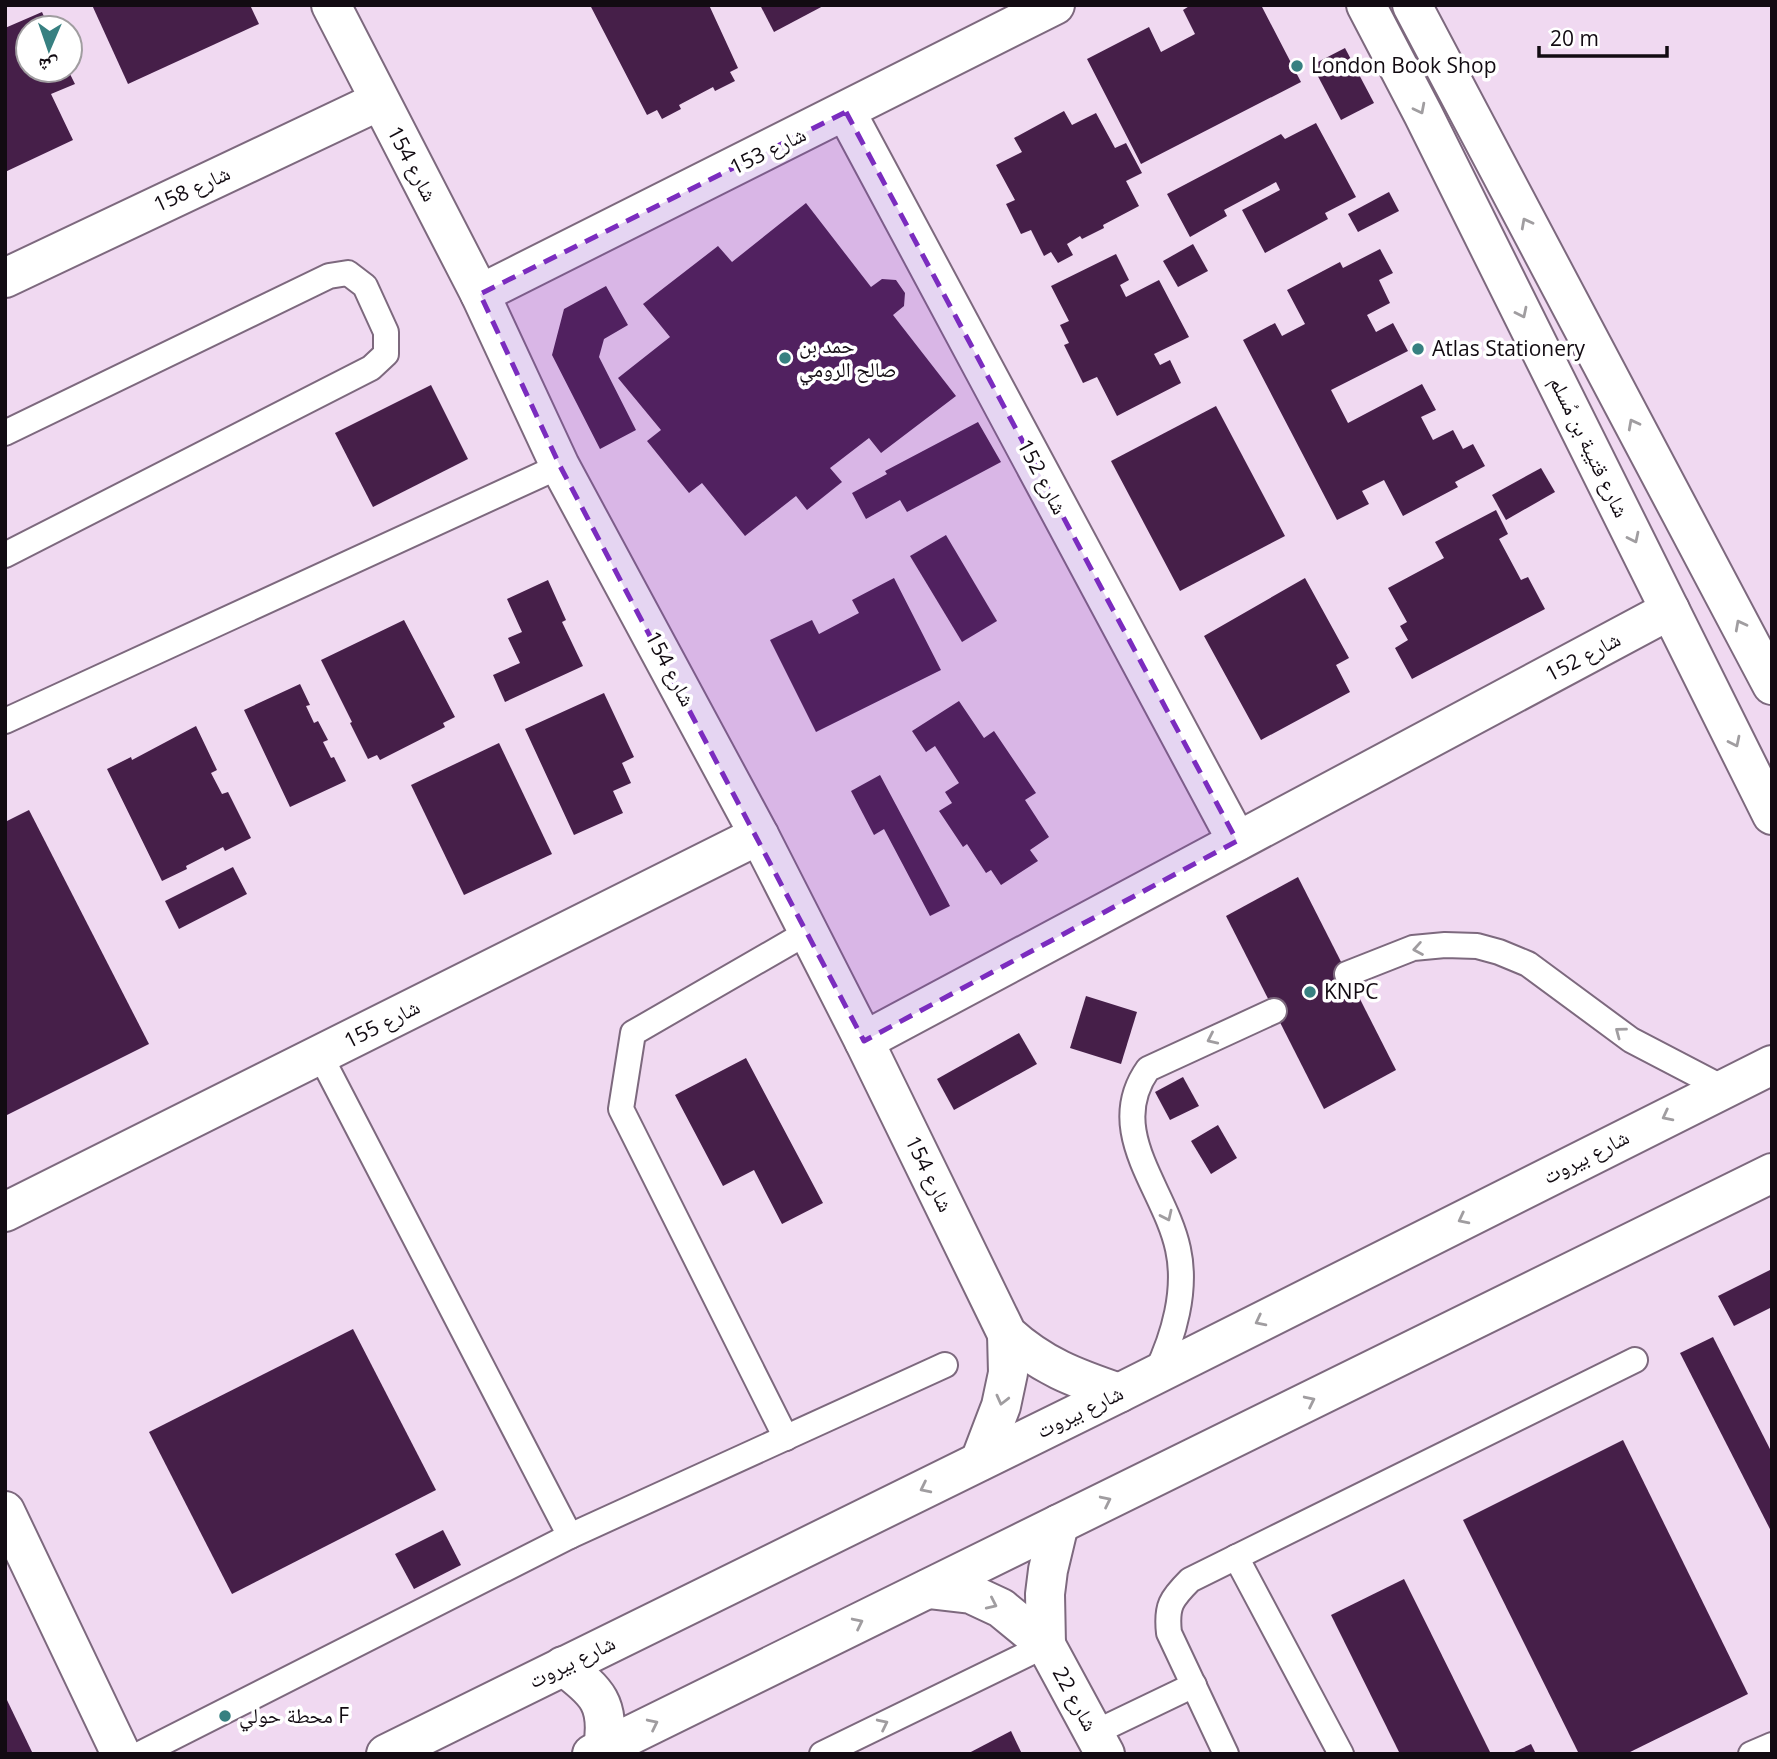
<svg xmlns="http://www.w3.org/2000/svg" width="1777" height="1759" viewBox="0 0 1777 1759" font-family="'Open Sans','Noto Naskh Arabic',sans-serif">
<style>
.building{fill:#461f49}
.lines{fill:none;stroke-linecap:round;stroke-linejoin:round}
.lane-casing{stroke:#7d697e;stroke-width:28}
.street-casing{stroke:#7d697e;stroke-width:42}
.secondary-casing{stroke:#7d697e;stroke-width:42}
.lane{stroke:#fff;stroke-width:24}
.street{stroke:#fff;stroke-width:38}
.secondary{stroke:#fff;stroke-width:38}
.oneway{stroke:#a09da0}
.marked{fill:#7b2cbf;fill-opacity:0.2;stroke:#7b2cbf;stroke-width:5;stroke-dasharray:14 9;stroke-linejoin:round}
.poi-dot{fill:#378081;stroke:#fff;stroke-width:2.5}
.labels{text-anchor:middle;stroke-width:7;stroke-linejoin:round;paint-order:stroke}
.poi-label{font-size:21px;fill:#120b12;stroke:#fff;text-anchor:start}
.street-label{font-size:21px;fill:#120b12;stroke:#fff}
</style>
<rect width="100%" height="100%" fill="#f0d9f1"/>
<!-- building -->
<g class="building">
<polygon points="92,5 250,5 259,24 128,84"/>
<polygon points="590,5 709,5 738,68 730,72 735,81 715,91 713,87 679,105 681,109 662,119 657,110 647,115"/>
<polygon points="760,5 825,5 774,32"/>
<polygon points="1191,5 1261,5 1301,82 1141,164 1087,59 1149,27 1161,52 1195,34 1183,10"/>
<polygon points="42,12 49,28 28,28 28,70 68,70 75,84 51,94 73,140 5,172 5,28"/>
<polygon points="1345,48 1374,103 1341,120 1312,65"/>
<polygon points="1064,111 1072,125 1096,113 1115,148 1126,143 1142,173 1126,181 1139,206 1103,225 1104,228 1082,239 1080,236 1067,244 1073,255 1058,263 1051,252 1044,256 1031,230 1021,234 1006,204 1015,200 996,165 1022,152 1014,138"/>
<polygon points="1316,123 1356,197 1325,213 1328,219 1265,253 1242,210 1280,190 1276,182 1224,210 1227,216 1190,237 1167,194 1281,134 1285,139"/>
<polygon points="1389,192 1399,211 1358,232 1348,214"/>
<polygon points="806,203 871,287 882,279 896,280 905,293 904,306 893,315 956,396 881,453 869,438 830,468 842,482 807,510 796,496 745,536 702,483 689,493 647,441 661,430 618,378 670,337 643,304 718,246 732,262"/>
<polygon points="1193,244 1208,271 1178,287 1163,261"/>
<polygon points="1380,249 1393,273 1379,280 1390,303 1367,315 1376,332 1393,323 1408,351 1331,390 1348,423 1422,384 1436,410 1421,417 1433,440 1453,430 1463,449 1473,444 1485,466 1455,482 1458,487 1403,516 1384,480 1362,491 1369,504 1337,520 1243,340 1275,323 1282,336 1305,324 1287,290 1340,262 1343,268"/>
<polygon points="1116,254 1129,280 1120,285 1126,297 1159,280 1189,337 1154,354 1160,365 1170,360 1181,383 1117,416 1097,377 1083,383 1064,345 1069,343 1060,325 1069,321 1051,286"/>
<polygon points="606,286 628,325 604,339 599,357 636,430 600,449 552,355 564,309"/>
<polygon points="431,385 468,459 373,507 335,433"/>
<polygon points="1216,406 1285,536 1180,591 1111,461"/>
<polygon points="978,422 1001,462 907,512 900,500 866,519 852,493 887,474 885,471"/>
<polygon points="1541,468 1555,492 1506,520 1492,495"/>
<polygon points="1496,510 1508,534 1499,539 1521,580 1528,577 1545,609 1412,679 1395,648 1408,640 1400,626 1407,622 1388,588 1444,558 1435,542"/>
<polygon points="946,535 997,621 962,642 910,556"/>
<polygon points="894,578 941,670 816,732 770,640 812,620 819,634 859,613 852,600"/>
<polygon points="1305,578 1349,658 1336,665 1350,692 1261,740 1204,636"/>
<polygon points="548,580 566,620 562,622 583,666 505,702 493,675 520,663 508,638 522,632 507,599"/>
<polygon points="404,620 455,717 443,723 445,727 380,760 377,755 368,759 350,723 352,722 321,660"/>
<polygon points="300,684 310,705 306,706 314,723 318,721 328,740 323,742 331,758 334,757 346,781 290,807 244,710"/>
<polygon points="604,693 634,757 622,763 631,783 613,791 623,813 574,835 525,729"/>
<polygon points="959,701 984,738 994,731 1036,793 1025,800 1049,837 1030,850 1038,861 1001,885 991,870 986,873 967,844 963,847 939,811 952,803 945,792 959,783 935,746 926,752 912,731"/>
<polygon points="196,726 217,770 211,773 222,794 228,792 251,838 225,851 223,847 186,866 187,869 162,881 107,769 131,757 132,760"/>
<polygon points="499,743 552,854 464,895 411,785"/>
<polygon points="880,775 950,906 930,916 884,829 874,835 851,791"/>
<polygon points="29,810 149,1044 5,1116 5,822"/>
<polygon points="233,867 247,894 179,929 165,901"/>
<polygon points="1298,877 1396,1070 1324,1109 1226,916"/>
<polygon points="1086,996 1137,1012 1121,1064 1070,1048"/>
<polygon points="1019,1033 1037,1064 954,1110 937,1079"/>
<polygon points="746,1058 823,1203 782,1224 754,1170 723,1186 675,1095"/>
<polygon points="1183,1077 1199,1106 1170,1120 1155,1092"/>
<polygon points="1218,1125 1237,1158 1211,1174 1191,1141"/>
<polygon points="1772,1269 1772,1307 1734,1326 1718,1296"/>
<polygon points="353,1329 436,1490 232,1594 149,1432"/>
<polygon points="1713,1337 1772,1453 1772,1533 1680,1353"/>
<polygon points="1623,1440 1748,1694 1626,1754 1579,1754 1463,1520"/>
<polygon points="443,1530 461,1565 414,1589 395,1554"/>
<polygon points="1404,1579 1491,1754 1400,1754 1331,1615"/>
<polygon points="5,1696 33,1754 5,1754"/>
<polygon points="1011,1731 1022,1754 967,1754"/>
<polygon points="1531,1744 1536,1754 1510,1754"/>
</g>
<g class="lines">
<!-- lane casing -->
<g class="lane-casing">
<g id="lane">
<polyline points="5,433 329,276 348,273 365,286 386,332 386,354 371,368 5,555"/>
<polyline points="5,721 560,466"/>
<polyline points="1347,974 1413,948 1445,945 1477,946 1499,952 1528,964 1631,1040 1723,1088"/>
<polyline points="320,1055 570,1536"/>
<path d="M 1156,1373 C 1174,1336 1187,1290 1178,1249 C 1165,1188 1104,1131 1148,1069 L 1274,1011"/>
<polyline points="786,1438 621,1109 633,1033 808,932"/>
<polyline points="1236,1557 1341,1754"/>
<polyline points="1094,1733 1194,1685"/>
<polyline points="140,1754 570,1536 945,1365"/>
<polyline points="822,1754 1046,1645"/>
<path d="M 1226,1754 L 1169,1633 C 1166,1606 1171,1599 1190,1580 L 1635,1360"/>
<polyline points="1751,1754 1772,1745"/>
</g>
</g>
<!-- street casing -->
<g class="street-casing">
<g id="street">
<path d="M 331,5 L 480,294 L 560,466 L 759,835 L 864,1041 L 1007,1334 C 1042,1366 1075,1378 1119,1393"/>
<polyline points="846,112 1237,841"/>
<polyline points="5,278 379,101"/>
<polyline points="480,294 1055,5"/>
<polyline points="864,1041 1670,610"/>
<polyline points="5,1212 759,835"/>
<polyline points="980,1461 1001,1406 1008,1373 1007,1334"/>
<polyline points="5,1511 121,1754"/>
<polyline points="928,1589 971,1594 1001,1608 1046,1645 1105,1754"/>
<polyline points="1046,1645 1045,1594 1048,1570 1059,1524"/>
</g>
</g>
<!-- secondary casing -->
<g class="secondary-casing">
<g id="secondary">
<polyline points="1366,5 1423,114 1772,815"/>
<polyline points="1412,5 1772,685"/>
<path d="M 563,1666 C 598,1692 610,1704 603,1748"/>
<polyline points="386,1754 1119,1393 1772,1065"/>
<polyline points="592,1754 1772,1173"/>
</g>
</g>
<!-- lane -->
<use href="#lane" class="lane"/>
<!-- street -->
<use href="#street" class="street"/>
<!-- secondary -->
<use href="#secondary" class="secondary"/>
</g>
<!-- one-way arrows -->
<defs><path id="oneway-chevron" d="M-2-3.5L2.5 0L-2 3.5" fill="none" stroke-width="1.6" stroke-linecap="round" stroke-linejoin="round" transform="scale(1.75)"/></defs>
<g class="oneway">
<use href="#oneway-chevron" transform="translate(1420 109) rotate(63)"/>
<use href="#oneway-chevron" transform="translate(1526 223) rotate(-118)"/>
<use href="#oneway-chevron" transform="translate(1522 313) rotate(64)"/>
<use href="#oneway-chevron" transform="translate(1633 424) rotate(-118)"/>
<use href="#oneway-chevron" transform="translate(1634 538) rotate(64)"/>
<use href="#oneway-chevron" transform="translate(1740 625) rotate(-118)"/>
<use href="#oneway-chevron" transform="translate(1735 742) rotate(64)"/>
<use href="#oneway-chevron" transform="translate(1418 949) rotate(170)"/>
<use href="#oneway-chevron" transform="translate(1620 1032) rotate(-143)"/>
<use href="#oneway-chevron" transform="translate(1212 1039) rotate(155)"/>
<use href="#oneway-chevron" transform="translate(1667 1116) rotate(153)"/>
<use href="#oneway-chevron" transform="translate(1167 1216) rotate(65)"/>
<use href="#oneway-chevron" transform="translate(1463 1219) rotate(153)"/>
<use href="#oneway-chevron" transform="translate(1260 1321) rotate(153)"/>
<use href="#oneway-chevron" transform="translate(1002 1400) rotate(104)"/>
<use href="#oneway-chevron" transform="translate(1310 1401) rotate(-26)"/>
<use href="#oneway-chevron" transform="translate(925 1488) rotate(154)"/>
<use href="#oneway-chevron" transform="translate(1106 1501) rotate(-26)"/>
<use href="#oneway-chevron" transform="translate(992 1604) rotate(25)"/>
<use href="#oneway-chevron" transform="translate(858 1623) rotate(-26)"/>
<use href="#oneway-chevron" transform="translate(653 1724) rotate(-26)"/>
<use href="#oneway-chevron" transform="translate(883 1724) rotate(-26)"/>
</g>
<!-- marked area -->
<path class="marked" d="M 846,112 L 1237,841 L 864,1041 L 560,466 L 480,294 Z"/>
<!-- markers -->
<g class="poi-dot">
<circle cx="1297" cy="66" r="7"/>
<circle cx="1418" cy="349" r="7"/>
<circle cx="785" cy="358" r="7"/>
<circle cx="1310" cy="992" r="7"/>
<circle cx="225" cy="1716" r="7"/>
</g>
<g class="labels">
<!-- poi labels -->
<g class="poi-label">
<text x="1311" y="73">London Book Shop</text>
<text x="799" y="353">حمد بن<tspan x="799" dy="24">صالح الرومي</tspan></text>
<text x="1432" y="356">Atlas Stationery</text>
<text x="1324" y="999">KNPC</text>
<text x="239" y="1723">محطة حولي F</text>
</g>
<!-- street labels -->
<g class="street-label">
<text transform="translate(768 151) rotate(-26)" y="7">شارع 153</text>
<text transform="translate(412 164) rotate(62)" y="7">شارع 154</text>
<text transform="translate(192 189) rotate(-25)" y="7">شارع 158</text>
<text transform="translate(1589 447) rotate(64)" y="7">شارع قتيبة بن مُسلم</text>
<text transform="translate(1042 477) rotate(62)" y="7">شارع 152</text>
<text transform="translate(1583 657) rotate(-28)" y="7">شارع 152</text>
<text transform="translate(670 669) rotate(62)" y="7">شارع 154</text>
<text transform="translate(382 1024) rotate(-27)" y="7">شارع 155</text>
<text transform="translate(1586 1157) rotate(-27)" y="7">شارع بيروت</text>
<text transform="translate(929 1174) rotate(64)" y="7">شارع 154</text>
<text transform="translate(1080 1412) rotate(-26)" y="7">شارع بيروت</text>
<text transform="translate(572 1662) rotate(-26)" y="7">شارع بيروت</text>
<text transform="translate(1075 1699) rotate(61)" y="7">شارع 22</text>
</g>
</g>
<!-- border -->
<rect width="1777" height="1759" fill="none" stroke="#120b12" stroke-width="14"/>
<!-- north arrow -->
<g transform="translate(49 49) rotate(182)"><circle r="33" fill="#ffffff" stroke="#a09da0" stroke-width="2"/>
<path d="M0-5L12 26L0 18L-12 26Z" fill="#378081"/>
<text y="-10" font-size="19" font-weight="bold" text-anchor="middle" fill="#120b12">ش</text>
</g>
<!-- scale -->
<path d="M1539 46v10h128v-10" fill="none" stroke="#120b12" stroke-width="3.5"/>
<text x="1550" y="46" font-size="21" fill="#120b12" stroke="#ffffff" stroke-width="5" paint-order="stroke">20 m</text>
</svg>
